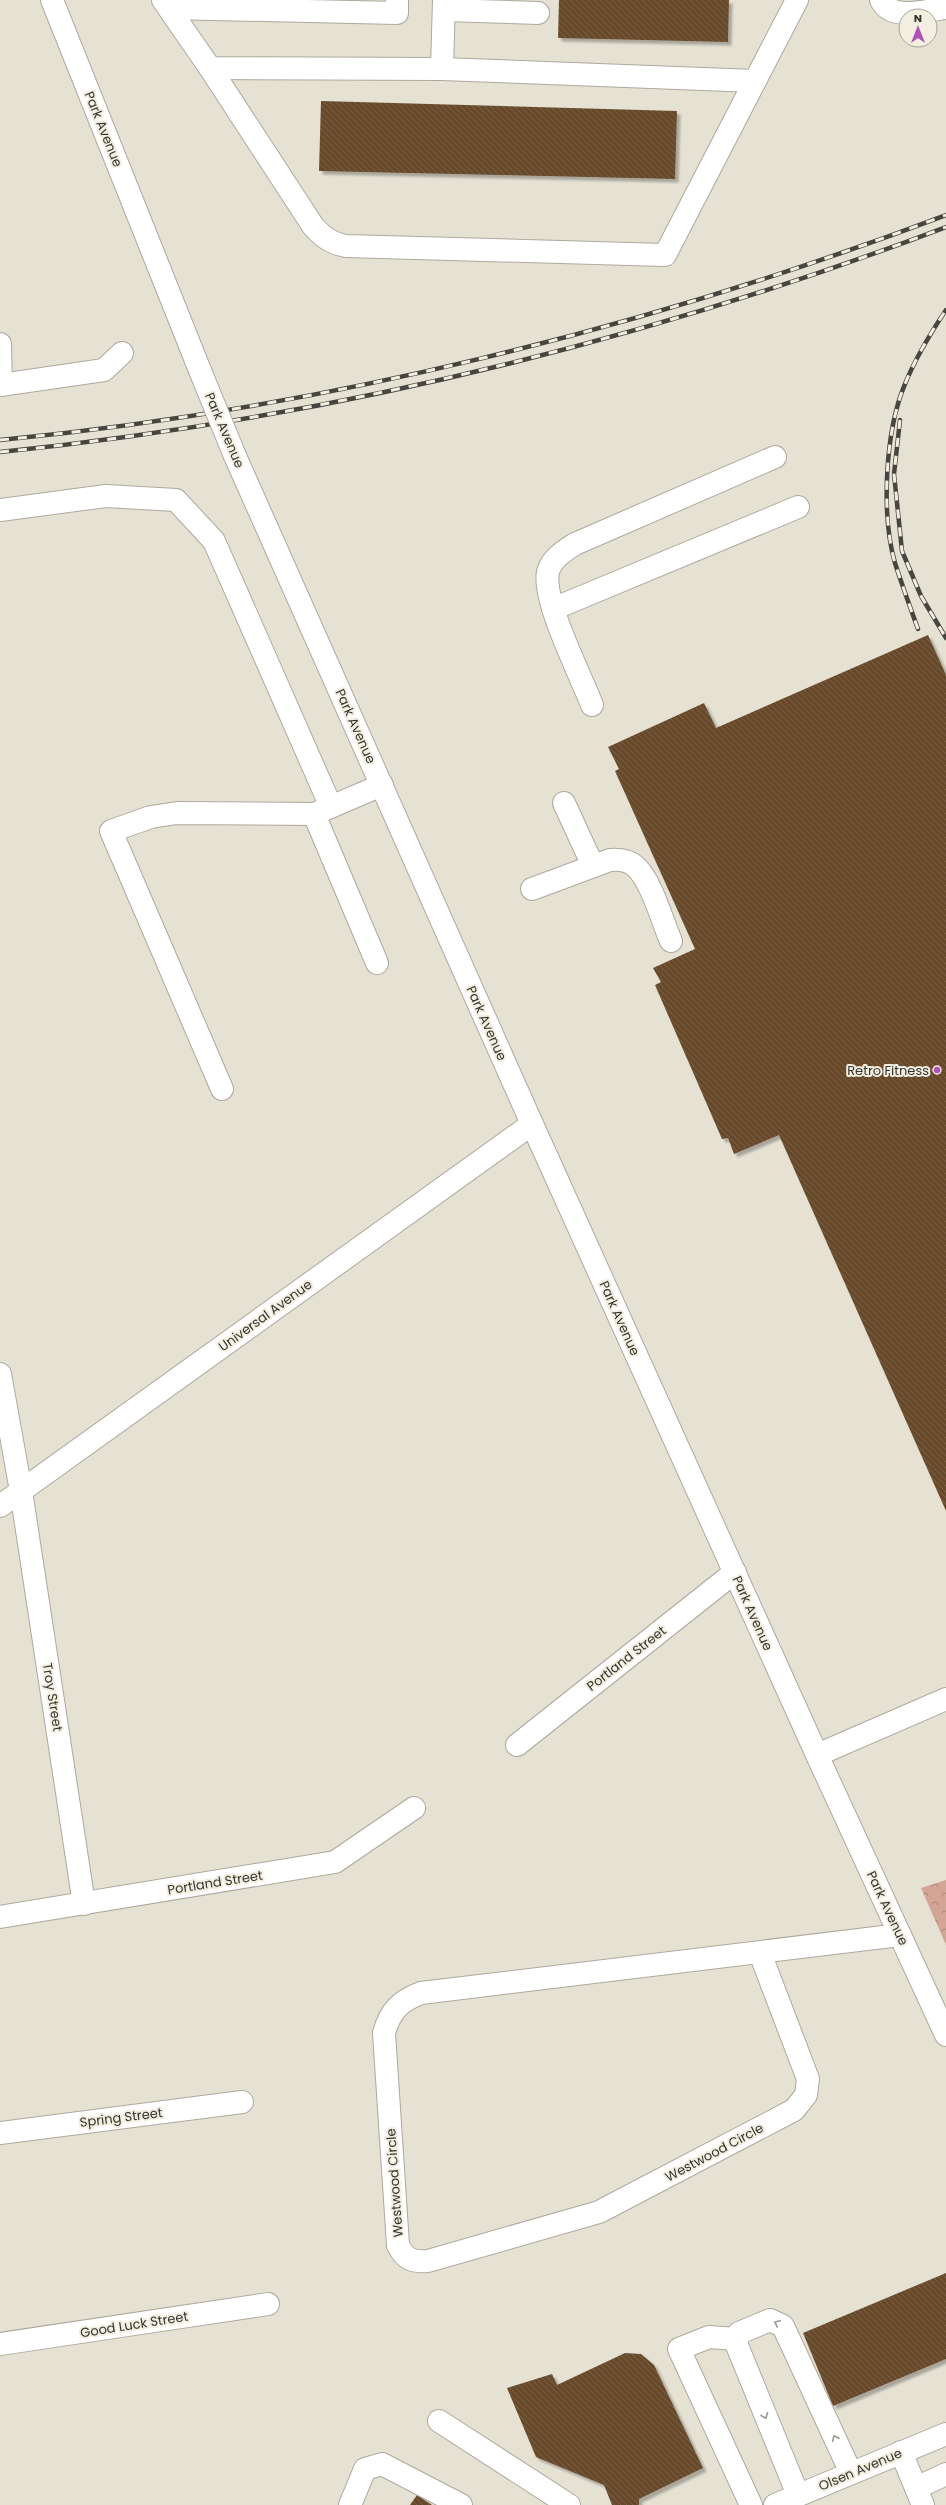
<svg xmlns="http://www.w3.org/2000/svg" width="946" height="2505" viewBox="0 0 946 2505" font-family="Poppins,sans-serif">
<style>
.forest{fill:url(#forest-crowns)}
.building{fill:url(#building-back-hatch);filter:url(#shadow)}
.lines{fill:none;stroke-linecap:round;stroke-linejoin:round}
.minor-casing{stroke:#aea99d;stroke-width:24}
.minor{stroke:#fff;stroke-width:22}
.rail-casing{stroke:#47453f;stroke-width:4.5}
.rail{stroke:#f2eee0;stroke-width:3;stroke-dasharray:9;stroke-linecap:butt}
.minor-bridge-casing{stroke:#aea99d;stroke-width:24;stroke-linecap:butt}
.minor-bridge{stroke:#fff;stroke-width:22}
.oneway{stroke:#9a9996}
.poi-dot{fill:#b150b8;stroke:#f2eee0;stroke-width:1.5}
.labels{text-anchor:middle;stroke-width:4;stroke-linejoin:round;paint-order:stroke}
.street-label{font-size:13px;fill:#35332e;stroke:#f2eee0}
.poi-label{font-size:13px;fill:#35332e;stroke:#f2eee0;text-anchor:end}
</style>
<defs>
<pattern id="forest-crowns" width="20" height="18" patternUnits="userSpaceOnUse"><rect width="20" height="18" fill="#d3a594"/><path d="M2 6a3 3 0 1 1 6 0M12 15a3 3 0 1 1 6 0" fill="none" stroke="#ac8779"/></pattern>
<pattern id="building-back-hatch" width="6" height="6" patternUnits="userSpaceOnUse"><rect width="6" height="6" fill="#674a2c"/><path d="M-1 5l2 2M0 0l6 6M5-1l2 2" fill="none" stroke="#79624a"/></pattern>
<filter id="shadow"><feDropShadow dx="3.5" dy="3.5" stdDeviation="1" flood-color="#0004"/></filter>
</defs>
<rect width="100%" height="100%" fill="#e5e1d3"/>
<!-- forest -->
<polygon class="forest" points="946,1880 946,1945 921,1888"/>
<!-- building -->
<g class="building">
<polygon points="559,0 729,0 728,42 558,38"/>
<polygon points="321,101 677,111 675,179 319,171"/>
<polygon points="928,635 946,675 946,1511 779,1135 734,1154 728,1138 722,1139 655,985 661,982 653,968 695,949 615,771 619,769 608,747 704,703 716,728"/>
<polygon points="946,2273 946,2359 833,2406 803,2333"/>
<polygon points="625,2353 641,2354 654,2365 703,2468 639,2499 639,2505 612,2505 604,2485 536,2457 507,2388 552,2374 557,2385"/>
<polygon points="417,2495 432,2505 410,2505"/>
</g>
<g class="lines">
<!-- minor casing -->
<g class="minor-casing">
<g id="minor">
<polyline points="52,0 201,373"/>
<polyline points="163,0 210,68 442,69 755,81 797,0"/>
<path d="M 881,0 C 892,22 927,10 946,8"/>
<polyline points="169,8 397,13 397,0"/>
<polyline points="444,10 538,13"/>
<path d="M 210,68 L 313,226 C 324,238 331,243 346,246 L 665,255 L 755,81"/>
<polyline points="442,69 444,0"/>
<polyline points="0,344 1,385"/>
<polyline points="0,385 104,370 122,353"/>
<polyline points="235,456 532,1124 817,1755 946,2035"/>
<polyline points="0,510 106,496 176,500 214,541 331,807"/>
<polyline points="553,609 798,507"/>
<path d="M 592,705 C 581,676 542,600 548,572 C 551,559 564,551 575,544 L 775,457"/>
<polyline points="564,803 593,866"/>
<path d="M 532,889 L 610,860 C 620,859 629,860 636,867 C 652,882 662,921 671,941"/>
<polyline points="377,963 314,814 382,785"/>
<polyline points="222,1089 111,831 151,817 177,813 314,814"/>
<polyline points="0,1374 21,1491 84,1904"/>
<polyline points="0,1506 532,1124"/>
<polyline points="517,1745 735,1572"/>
<polyline points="817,1755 946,1699"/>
<polyline points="0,1917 335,1862 414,1808"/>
<path d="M 760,1953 L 808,2079 L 806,2095 L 794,2110 L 599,2212 L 428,2261 C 413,2262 405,2260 398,2245 L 384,2033 C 390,2011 400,2001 421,1993 L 900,1935"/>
<polyline points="0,2133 242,2102"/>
<polyline points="737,2339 709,2337 679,2349 751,2505"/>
<polyline points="0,2344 268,2304"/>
<polyline points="439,2421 569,2505"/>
<polyline points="901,2452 923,2505"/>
<polyline points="916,2488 946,2474"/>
<polyline points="798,2495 736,2343 739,2333 770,2320 783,2326 851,2473"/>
<polyline points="350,2505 365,2469 382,2464 461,2505"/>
<polyline points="775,2505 946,2434"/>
</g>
</g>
<!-- minor -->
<use href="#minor" class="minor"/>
<!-- rail casing -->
<g class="rail-casing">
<g id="rail">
<polyline points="900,420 894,474 902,551 921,596 946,638"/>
<path d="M 0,440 C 321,409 645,329 946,215"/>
<path d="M 0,452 C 323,419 643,342 946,227"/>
<path d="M 918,629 C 910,607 902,585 895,563 C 881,515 885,431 905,384 C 916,357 930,334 946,310"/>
</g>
</g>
<!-- rail -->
<use href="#rail" class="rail"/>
<!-- minor-bridge casing -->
<g class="minor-bridge-casing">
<polyline id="minor-bridge" points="201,373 235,456"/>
</g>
<!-- minor-bridge -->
<use href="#minor-bridge" class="minor-bridge"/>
</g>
<!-- one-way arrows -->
<defs><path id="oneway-chevron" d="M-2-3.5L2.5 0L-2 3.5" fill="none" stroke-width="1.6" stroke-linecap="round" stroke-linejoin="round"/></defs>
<g class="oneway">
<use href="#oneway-chevron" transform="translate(777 2323) rotate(-155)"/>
<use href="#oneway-chevron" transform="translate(765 2416) rotate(68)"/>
<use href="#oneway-chevron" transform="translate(835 2438) rotate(-115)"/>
</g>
<!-- markers -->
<circle class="poi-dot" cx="937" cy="1070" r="4"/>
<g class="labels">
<!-- street labels -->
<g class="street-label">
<text transform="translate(104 129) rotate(68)" y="5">Park Avenue</text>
<text transform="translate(225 430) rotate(67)" y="5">Park Avenue</text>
<text transform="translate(356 726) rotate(66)" y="5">Park Avenue</text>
<text transform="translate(487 1023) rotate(66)" y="5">Park Avenue</text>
<text transform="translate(265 1315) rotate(-36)" y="5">Universal Avenue</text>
<text transform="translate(620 1318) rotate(66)" y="5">Park Avenue</text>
<text transform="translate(753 1613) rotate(66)" y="5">Park Avenue</text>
<text transform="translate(626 1658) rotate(-38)" y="5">Portland Street</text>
<text transform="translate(53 1697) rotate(81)" y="5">Troy Street</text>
<text transform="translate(215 1882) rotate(-9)" y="5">Portland Street</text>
<text transform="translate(888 1908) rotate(65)" y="5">Park Avenue</text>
<text transform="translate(121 2117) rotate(-7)" y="5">Spring Street</text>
<text transform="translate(714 2152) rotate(-28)" y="5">Westwood Circle</text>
<text transform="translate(394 2183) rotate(-94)" y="5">Westwood Circle</text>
<text transform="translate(134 2324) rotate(-9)" y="5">Good Luck Street</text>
<text transform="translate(860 2469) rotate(-23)" y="5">Olsen Avenue</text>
</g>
<!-- poi labels -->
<g class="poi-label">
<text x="929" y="1075">Retro Fitness</text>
</g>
</g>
<!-- north arrow -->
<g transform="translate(918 28)"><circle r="19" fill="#f2eee0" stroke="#a6a399"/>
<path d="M0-3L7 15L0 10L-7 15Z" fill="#b150b8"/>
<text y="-6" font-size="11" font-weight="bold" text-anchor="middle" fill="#35332e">N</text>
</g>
</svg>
